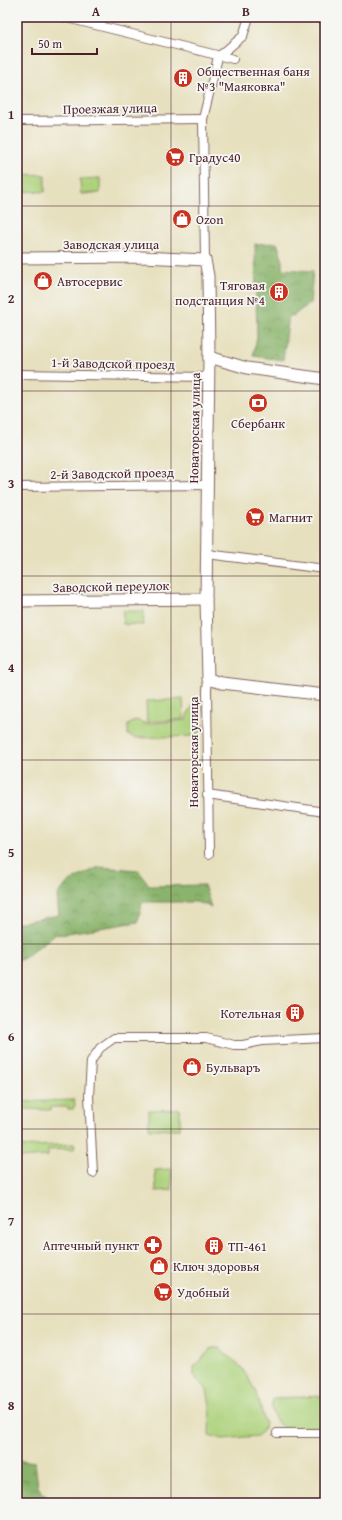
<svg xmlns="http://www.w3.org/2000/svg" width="342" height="1520" viewBox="0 0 342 1520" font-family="'Gentium Book Plus',serif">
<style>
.green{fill:#add27c;stroke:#7c7854}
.forest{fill:url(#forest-crowns);stroke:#6a6a4c}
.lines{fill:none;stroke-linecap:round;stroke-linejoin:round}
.street-casing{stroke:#81635e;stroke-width:10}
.secondary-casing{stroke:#81635e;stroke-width:13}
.primary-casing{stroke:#81635e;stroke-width:14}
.street{stroke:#fff;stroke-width:8}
.secondary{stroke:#fff;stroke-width:11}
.primary{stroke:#fff;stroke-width:12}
.grid{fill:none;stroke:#4a1f2b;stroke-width:1;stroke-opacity:0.55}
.labels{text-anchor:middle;stroke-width:3.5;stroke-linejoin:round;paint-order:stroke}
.poi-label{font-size:13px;fill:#4a1f2b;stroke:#f6f6f2;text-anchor:start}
.street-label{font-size:13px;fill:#4a1f2b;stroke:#f6f6f2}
.neatline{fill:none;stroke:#4a1f2b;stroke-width:1.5}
.grid-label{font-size:13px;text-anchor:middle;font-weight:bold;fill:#4a1f2b}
</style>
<defs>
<pattern id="forest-crowns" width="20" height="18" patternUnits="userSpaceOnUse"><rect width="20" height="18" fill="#8ab46c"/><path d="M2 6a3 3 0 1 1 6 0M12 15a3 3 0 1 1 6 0" fill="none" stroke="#739259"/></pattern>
</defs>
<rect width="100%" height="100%" fill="#f6f6f2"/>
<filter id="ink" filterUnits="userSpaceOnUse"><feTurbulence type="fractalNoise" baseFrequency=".025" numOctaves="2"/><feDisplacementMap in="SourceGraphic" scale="8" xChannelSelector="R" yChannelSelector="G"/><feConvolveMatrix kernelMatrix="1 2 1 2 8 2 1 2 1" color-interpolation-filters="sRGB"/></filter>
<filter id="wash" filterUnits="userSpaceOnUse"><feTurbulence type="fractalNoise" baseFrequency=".012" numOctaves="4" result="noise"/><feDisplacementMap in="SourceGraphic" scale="16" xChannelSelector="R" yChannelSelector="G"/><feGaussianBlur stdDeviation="0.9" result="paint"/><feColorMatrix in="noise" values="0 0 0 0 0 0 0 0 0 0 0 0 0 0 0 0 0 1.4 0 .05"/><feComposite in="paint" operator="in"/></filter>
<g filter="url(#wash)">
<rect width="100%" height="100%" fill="#e7e0be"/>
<!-- green -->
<g class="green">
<polygon points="18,174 45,175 45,192 17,191"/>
<polygon points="100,178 100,193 81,194 80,179"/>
<polygon points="123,611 144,611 143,625 123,624"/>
<polygon points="183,699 184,719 147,722 146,701"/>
<polygon points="194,704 202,705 203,730 195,736 136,738 128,735 128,725 136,720 147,724 186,720 187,715"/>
<polygon points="74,1100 75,1105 73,1109 68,1109 68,1107 51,1107 51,1110 19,1109 17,1111 17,1102"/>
<polygon points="180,1109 180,1129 149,1129 149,1110"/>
<polygon points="75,1144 74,1149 48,1150 48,1156 17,1158 17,1147"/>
<polygon points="171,1169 172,1190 156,1191 155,1170"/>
<polygon points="212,1348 220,1348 242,1368 255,1390 265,1423 263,1431 257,1436 222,1439 209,1435 210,1405 207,1390 194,1376 194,1367"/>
<path d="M 325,1396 L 325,1423 L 323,1423 L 322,1428 L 283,1428 C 274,1419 269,1411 273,1398 Z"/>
</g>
<!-- forest -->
<g class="forest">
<polygon points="277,243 282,258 282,269 313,271 310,303 293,316 289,315 283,360 253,356 257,337 255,244"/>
<polygon points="99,867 138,870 150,886 204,885 211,907 196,902 142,902 138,922 54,935 24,958 17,961 17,923 59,915 57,896 68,882"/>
<polygon points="17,1460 35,1462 38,1487 52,1503 17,1503"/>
</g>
</g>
<g filter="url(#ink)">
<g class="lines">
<!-- street casing -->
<g class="street-casing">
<g id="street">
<polyline points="63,17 233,59"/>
<polyline points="17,121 203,119"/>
<polyline points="205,260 203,119 218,57 243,36 249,17"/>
<polyline points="17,374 208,377"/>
<polyline points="17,487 207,485"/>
<polyline points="207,554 325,569"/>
<polyline points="208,679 207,690 209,854"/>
<polyline points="207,795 325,812"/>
<polyline points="93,1173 89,1096 91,1061 100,1048 114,1038 206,1038 234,1045 243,1045 262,1041 325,1038"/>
<polyline points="277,1433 325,1433"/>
</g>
</g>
<!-- secondary casing -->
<g class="secondary-casing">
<g id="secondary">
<polyline points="17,258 142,257 205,260 208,276 209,357 206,599 208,679 222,683 325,695"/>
<polyline points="209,357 247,368 325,379"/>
<polyline points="17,601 206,599"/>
</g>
</g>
<!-- primary casing -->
<g class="primary-casing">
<polyline id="primary" points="322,17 325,18"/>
</g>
<!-- street -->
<use href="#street" class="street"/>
<!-- secondary -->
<use href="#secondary" class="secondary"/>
<!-- primary -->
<use href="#primary" class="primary"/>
</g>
</g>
<!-- grid -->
<path class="grid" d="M 171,17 L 171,1503M 17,206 L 325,206M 17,391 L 325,391M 17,576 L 325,576M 17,760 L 325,760M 17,944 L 325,944M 17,1129 L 325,1129M 17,1314 L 325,1314"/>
<!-- icons -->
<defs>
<g id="building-disc" transform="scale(1)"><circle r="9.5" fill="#c8321e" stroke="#f6f6f2"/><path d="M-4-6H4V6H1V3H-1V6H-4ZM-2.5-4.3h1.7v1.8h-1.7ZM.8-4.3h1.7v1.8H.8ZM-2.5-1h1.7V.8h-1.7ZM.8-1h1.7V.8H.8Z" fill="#fff"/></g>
<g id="supermarket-disc" transform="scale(1)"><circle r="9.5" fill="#c8321e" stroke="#f6f6f2"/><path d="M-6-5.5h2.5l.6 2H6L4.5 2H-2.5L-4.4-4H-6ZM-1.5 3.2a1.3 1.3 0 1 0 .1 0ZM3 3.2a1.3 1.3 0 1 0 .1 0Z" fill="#fff"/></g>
<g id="shop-disc" transform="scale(1)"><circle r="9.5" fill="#c8321e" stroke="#f6f6f2"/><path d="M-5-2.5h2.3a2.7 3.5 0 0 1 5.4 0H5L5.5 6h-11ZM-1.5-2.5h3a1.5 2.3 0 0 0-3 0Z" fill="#fff"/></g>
<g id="bank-disc" transform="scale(1)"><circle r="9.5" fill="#c8321e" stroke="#f6f6f2"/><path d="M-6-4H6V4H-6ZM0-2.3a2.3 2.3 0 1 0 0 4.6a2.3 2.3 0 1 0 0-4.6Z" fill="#fff"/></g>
<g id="pharmacy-disc" transform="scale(1)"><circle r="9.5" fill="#c8321e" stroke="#f6f6f2"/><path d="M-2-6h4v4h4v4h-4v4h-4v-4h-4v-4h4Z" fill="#fff"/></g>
</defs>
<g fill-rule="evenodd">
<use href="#building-disc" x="183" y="78"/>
<use href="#supermarket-disc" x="175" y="157"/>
<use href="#shop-disc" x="182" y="219"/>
<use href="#shop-disc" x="43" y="281"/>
<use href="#building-disc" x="279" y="292"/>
<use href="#bank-disc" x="258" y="403"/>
<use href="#supermarket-disc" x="255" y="517"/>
<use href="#building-disc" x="295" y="1013"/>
<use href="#shop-disc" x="192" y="1067"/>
<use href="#pharmacy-disc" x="153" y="1245"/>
<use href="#building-disc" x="214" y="1246"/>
<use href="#shop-disc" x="159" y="1266"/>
<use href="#supermarket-disc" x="163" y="1292"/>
</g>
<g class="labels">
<!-- poi labels -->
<g class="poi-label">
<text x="197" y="76">Общественная баня<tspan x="197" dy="15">№3 "Маяковка"</tspan></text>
<text x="189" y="162">Градус40</text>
<text x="196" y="224">Ozon</text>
<text x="57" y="286">Автосервис</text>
<text x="265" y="290" text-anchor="end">Тяговая<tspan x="265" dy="15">подстанция №4</tspan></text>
<text x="258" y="428" text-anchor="middle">Сбербанк</text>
<text x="269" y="522">Магнит</text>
<text x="281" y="1018" text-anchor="end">Котельная</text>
<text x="206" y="1072">Бульваръ</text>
<text x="139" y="1250" text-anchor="end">Аптечный пункт</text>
<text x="228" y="1251">ТП-461</text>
<text x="173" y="1271">Ключ здоровья</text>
<text x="177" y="1297">Удобный</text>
</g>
<!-- street labels -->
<g class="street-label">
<text transform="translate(110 108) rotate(-1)" y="5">Проезжая улица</text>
<text x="111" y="249">Заводская улица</text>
<text transform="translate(113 363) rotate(1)" y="5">1-й Заводской проезд</text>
<text transform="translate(194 428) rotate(-89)" y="5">Новаторская улица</text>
<text transform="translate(112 473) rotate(-1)" y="5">2-й Заводской проезд</text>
<text transform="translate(111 586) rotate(-1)" y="5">Заводской переулок</text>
<text transform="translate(193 752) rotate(-90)" y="5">Новаторская улица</text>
</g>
</g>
<!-- margin -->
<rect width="342" height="1520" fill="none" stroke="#f6f6f2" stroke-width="44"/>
<!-- scale -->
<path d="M32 48v6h65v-6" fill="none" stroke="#4a1f2b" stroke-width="2"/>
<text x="38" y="48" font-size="12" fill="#4a1f2b" stroke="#f6f6f2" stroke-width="3" paint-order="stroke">50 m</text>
<rect x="22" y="22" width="298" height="1476" class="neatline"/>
<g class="grid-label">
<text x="96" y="16">A</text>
<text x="246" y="16">B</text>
<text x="11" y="119">1</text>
<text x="11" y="303">2</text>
<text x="11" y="488">3</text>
<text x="11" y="672">4</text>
<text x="11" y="857">5</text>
<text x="11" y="1041">6</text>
<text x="11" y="1226">7</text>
<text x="11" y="1410">8</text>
</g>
</svg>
